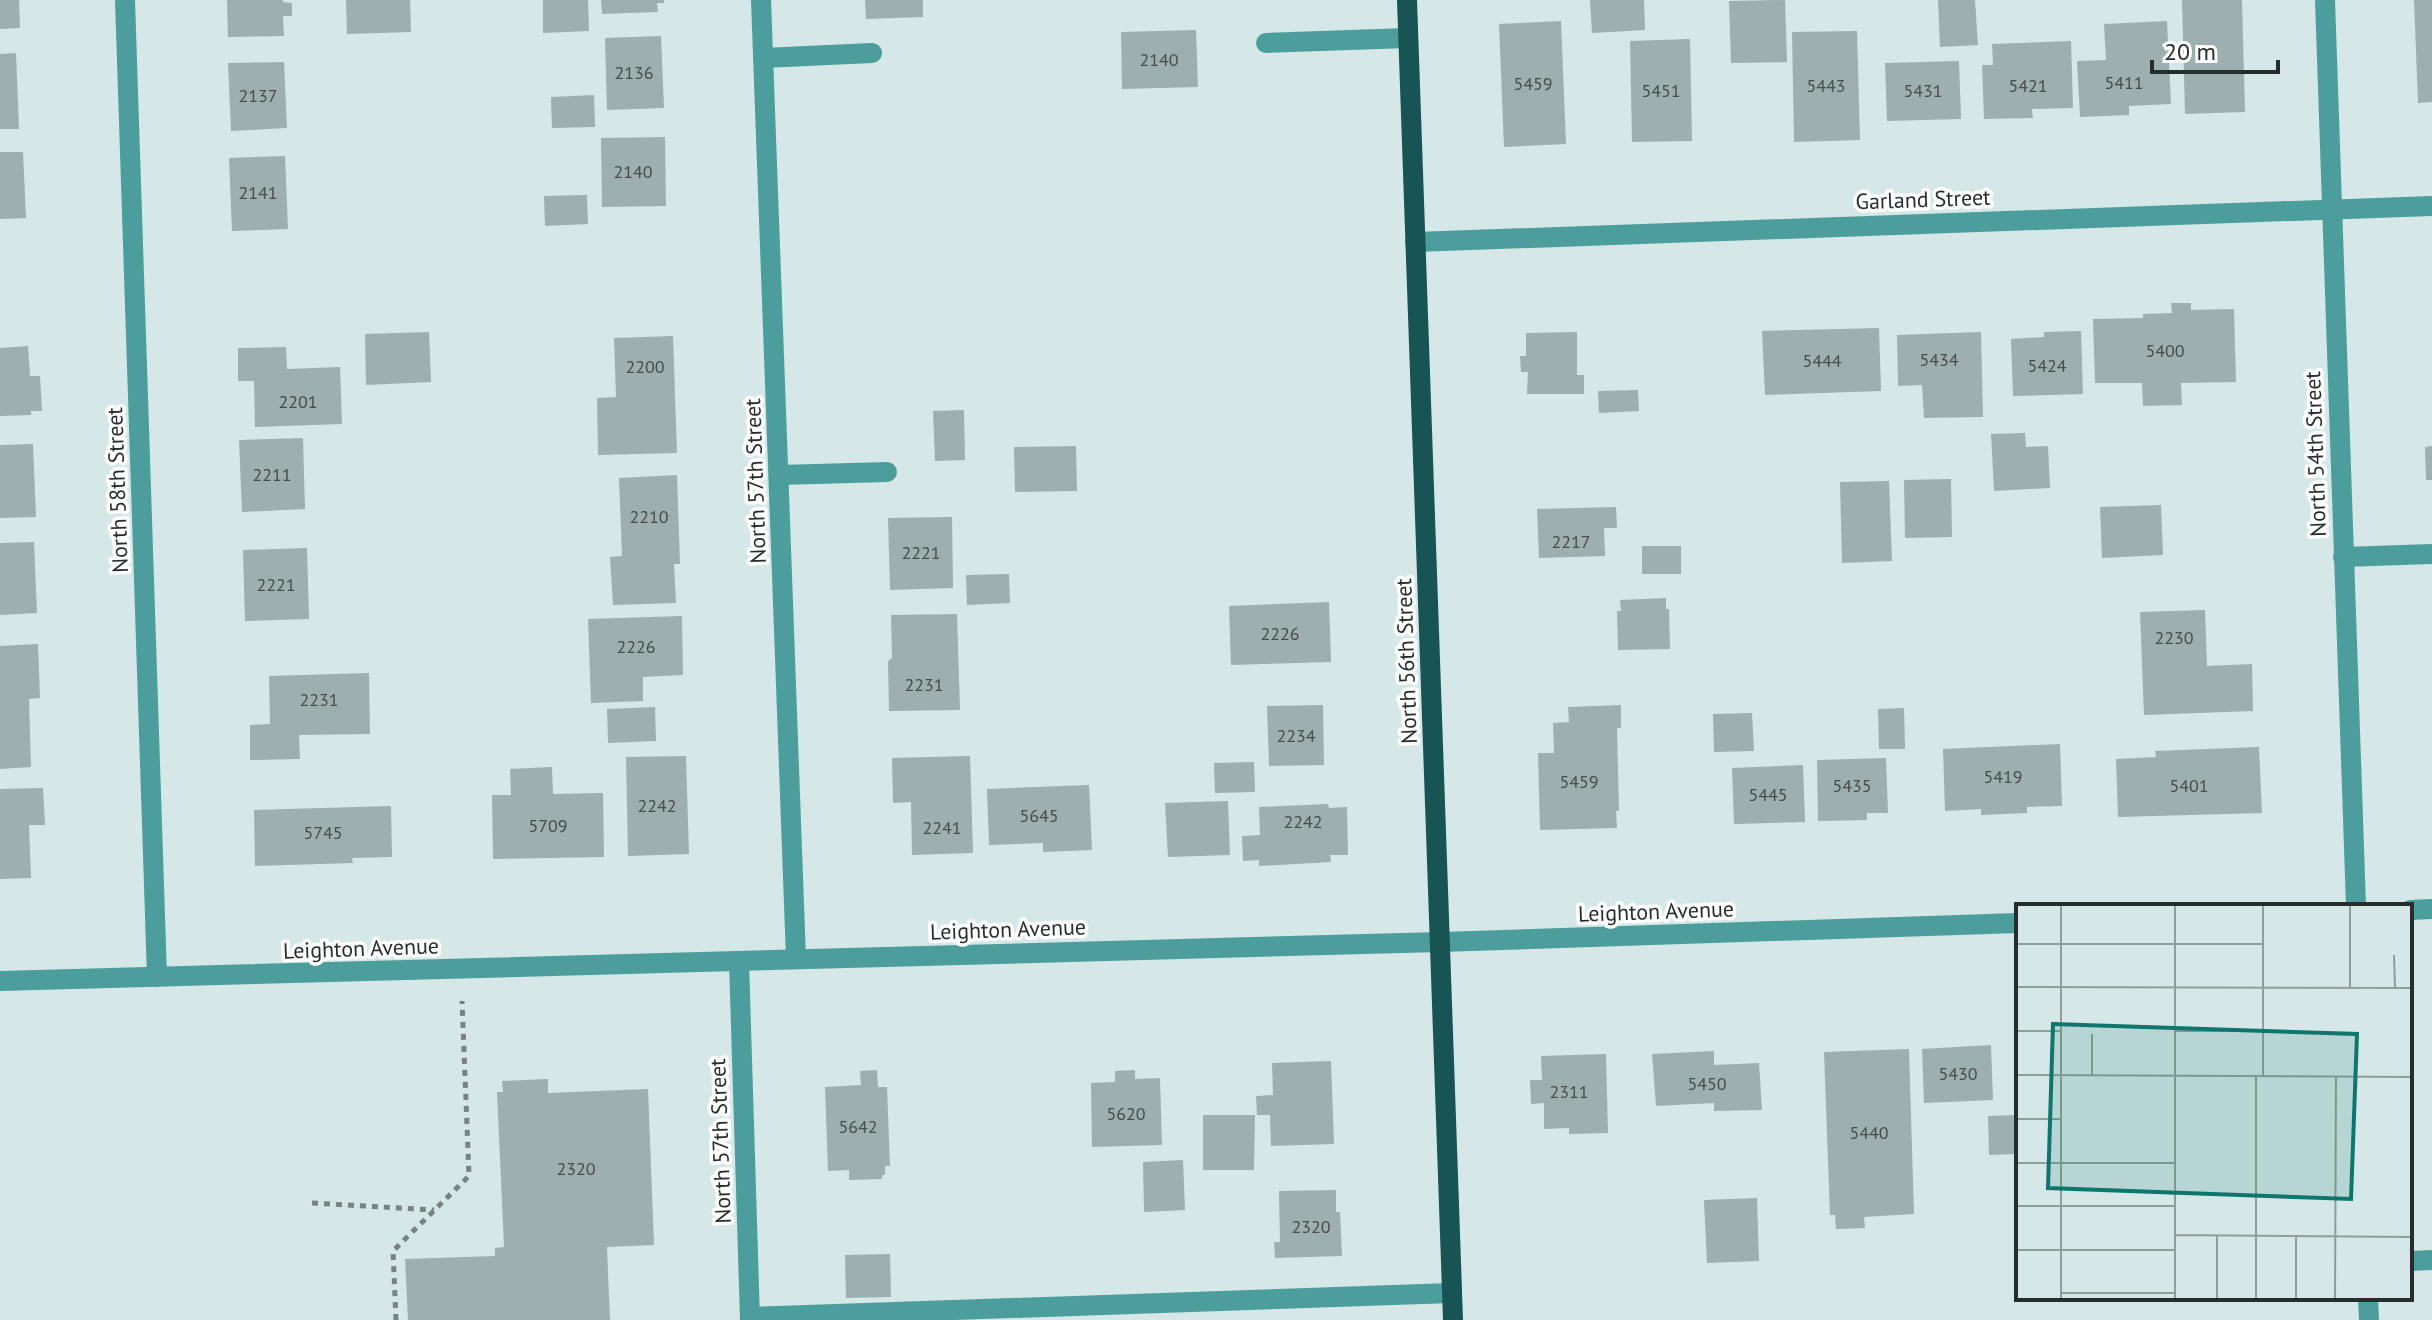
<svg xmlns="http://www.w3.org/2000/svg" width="2432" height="1320" viewBox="0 0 2432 1320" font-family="'PT Sans',sans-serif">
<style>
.building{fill:#9dafae}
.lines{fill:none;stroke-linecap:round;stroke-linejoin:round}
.path{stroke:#778383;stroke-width:5;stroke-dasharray:6 6;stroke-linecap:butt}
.minor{stroke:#4b9e9c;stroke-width:20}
.major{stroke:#175453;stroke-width:20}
.labels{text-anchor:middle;stroke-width:7;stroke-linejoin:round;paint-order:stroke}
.number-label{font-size:18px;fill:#444e4d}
.street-label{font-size:22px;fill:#262d2d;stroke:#fff}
.inset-road{fill:none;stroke:#8f9d9c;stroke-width:2}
.view{fill:#0f766e;fill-opacity:0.15;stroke:#0f766e;stroke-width:4}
.inset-edge{fill:none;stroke:#262d2d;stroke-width:4}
</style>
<rect width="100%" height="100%" fill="#d5e7e6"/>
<!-- building -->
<g class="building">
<polygon points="0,0 19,0 20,28 0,29"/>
<polygon points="227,0 283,0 283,2 292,3 292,16 283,16 284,36 228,37"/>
<polygon points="346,0 410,0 411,32 347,34"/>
<polygon points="543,0 588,0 589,31 543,33"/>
<polygon points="601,0 664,0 664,3 657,3 658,12 602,14"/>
<polygon points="865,0 923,0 923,17 866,19"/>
<polygon points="1590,0 1644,0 1645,30 1592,33"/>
<polygon points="1785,0 1787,62 1731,63 1729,1"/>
<polygon points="1938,0 1975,0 1978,45 1940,47"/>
<polygon points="2182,0 2242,0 2245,112 2185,114"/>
<polygon points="2414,0 2432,0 2432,102 2418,103"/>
<polygon points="1561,21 1566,144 1504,147 1499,24"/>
<polygon points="2167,21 2171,104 2129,106 2129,115 2080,117 2077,61 2106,60 2104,24"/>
<polygon points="1196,30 1198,87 1122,89 1121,32"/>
<polygon points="1857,31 1860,140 1794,142 1792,32"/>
<polygon points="661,36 664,108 607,110 605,38"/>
<polygon points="1690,39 1692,141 1632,142 1630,41"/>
<polygon points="2071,41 2073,108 2032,109 2033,118 1984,119 1982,65 1993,65 1992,44"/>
<polygon points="16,53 19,129 0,129 0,54"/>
<polygon points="1959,61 1961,119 1887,121 1885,63"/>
<polygon points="284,62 287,128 231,131 228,63"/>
<polygon points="594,95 595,127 552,128 551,97"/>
<polygon points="665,137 666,206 602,207 601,138"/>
<polygon points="0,152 23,152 26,218 0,219"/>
<polygon points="285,156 288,229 232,231 229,158"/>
<polygon points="587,195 588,224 545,226 544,196"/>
<polygon points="2171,303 2191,303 2191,310 2234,309 2236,382 2181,383 2182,405 2143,406 2142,383 2095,383 2093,319 2143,318 2143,314 2172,313"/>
<polygon points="1879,328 1881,391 1765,395 1762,331"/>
<polygon points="2081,331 2083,394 2013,396 2011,339 2044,337 2044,332"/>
<polygon points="429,332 431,382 366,385 365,334"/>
<polygon points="1577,332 1577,375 1584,375 1584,394 1527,394 1528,372 1521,372 1520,356 1526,356 1526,333"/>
<polygon points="1981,332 1983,417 1924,418 1922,385 1898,386 1897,335"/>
<polygon points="673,336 677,453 598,455 597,398 616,397 614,338"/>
<polygon points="28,346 30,376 40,376 42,411 31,411 31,415 0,416 0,348"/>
<polygon points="286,347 287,369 340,367 342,424 255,427 254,381 238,381 238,348"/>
<polygon points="1638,390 1639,411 1599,413 1598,391"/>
<polygon points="964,410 965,460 935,461 933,411"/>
<polygon points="2025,433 2026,447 2048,446 2050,488 1994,491 1991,434"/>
<polygon points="303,438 305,509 242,512 239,440"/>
<polygon points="33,444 36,517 0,518 0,445"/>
<polygon points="1076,446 1077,491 1015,492 1014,447"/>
<polygon points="2432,446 2432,480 2426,480 2425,447"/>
<polygon points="677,475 680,564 674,564 676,603 613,605 610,557 622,556 619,478"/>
<polygon points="1951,479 1952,537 1905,538 1904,480"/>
<polygon points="1889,481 1892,561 1842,563 1840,482"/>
<polygon points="2161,505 2163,555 2102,558 2100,507"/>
<polygon points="1616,507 1617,528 1604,528 1605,556 1539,558 1537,509"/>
<polygon points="952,517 953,588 890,590 888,518"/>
<polygon points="34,542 37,613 0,615 0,543"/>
<rect x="1642" y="546" width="39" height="28"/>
<polygon points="307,548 309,619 245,621 243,550"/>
<polygon points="1009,574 1010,603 967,605 966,575"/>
<polygon points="1666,598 1666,609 1669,609 1670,649 1618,650 1617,611 1621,611 1620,600"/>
<polygon points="1329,602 1331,662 1231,665 1229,606"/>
<polygon points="2205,610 2207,666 2252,664 2253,711 2144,715 2140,612"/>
<polygon points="957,614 960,710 889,711 888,661 892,658 891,615"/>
<polygon points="682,616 683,675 643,677 643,701 591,703 588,619"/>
<polygon points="38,644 40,698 29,699 31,767 0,769 0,646"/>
<polygon points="369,673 370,734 299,735 300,759 250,760 250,725 270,724 269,676"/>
<polygon points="1323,705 1324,765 1269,766 1267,706"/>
<polygon points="1621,705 1621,728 1617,728 1619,811 1616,811 1617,828 1540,830 1538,753 1554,753 1553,723 1569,722 1568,707"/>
<polygon points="655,707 656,741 608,743 607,709"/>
<polygon points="1904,708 1905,749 1879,749 1878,709"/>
<polygon points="1752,713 1754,751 1714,752 1713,714"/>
<polygon points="2060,744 2062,806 2027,807 2027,813 1981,815 1981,809 1945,811 1943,749"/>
<polygon points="2259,747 2262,813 2118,817 2116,759 2156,757 2155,751"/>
<polygon points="686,756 689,854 628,856 626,757"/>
<polygon points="970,756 973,853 912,855 911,802 893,803 892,758"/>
<polygon points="1886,758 1888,813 1867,813 1867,820 1818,821 1817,760"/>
<polygon points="1254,762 1255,792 1215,793 1214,763"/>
<polygon points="1803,765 1805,822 1734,824 1732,768"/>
<polygon points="552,767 553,794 603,793 604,857 493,859 492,795 511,795 510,769"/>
<polygon points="1089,785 1092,850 1043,852 1043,843 989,845 987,789"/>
<polygon points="43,788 45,825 29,825 31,878 0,879 0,789"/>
<polygon points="1228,801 1230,855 1168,857 1165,803"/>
<polygon points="1328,804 1329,808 1347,807 1348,855 1330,855 1331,862 1259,866 1259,860 1243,861 1242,836 1260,835 1259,807"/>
<polygon points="391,806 392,857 352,858 353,863 255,866 254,810"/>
<polygon points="1991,1045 1993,1100 1924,1103 1922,1049"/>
<polygon points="1909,1049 1914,1214 1864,1217 1865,1228 1836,1229 1835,1215 1830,1215 1824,1052"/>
<polygon points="1714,1051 1714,1065 1759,1063 1762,1110 1714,1111 1714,1103 1656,1106 1652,1054"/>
<polygon points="1606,1054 1608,1133 1569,1134 1569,1128 1544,1129 1544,1103 1531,1104 1530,1080 1542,1080 1541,1056"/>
<polygon points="1331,1061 1334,1144 1271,1146 1270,1115 1257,1115 1256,1096 1273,1095 1272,1063"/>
<polygon points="877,1070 878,1087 887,1087 890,1166 885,1166 885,1175 882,1175 882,1179 849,1180 849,1170 828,1171 825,1087 861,1085 860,1071"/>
<polygon points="1135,1070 1135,1079 1160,1078 1162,1145 1092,1147 1091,1083 1115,1082 1115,1071"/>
<polygon points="548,1079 548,1093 648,1089 654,1245 607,1247 610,1320 408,1320 405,1259 495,1256 495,1248 504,1247 497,1092 503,1092 502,1081"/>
<polygon points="1203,1115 1255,1115 1254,1170 1203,1170"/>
<polygon points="2016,1115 2017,1154 1989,1155 1988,1116"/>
<polygon points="1183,1160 1185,1210 1144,1212 1143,1162"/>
<polygon points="1336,1190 1336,1212 1340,1212 1342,1256 1275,1258 1274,1242 1280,1242 1279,1191"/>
<polygon points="1757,1198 1759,1261 1707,1263 1704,1200"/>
<polygon points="890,1254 891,1297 846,1298 845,1255"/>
</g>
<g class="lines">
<!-- path -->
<g class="path">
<polyline points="312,1203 434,1210"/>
<polyline points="396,1320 393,1251 469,1176 462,1001"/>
</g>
<!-- minor -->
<g class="minor">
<polyline points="125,0 157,977"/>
<polyline points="761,0 796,959"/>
<polyline points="2325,0 2356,906"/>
<polyline points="1266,43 1408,38"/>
<polyline points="763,58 872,53"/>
<polyline points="1415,242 2432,206"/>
<polyline points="779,475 887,472"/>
<polyline points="2343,557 2432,554"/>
<polyline points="2410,910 2432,909"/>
<polyline points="739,961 750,1320"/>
<polyline points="0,981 1440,942 2018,923"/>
<polyline points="2410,1261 2432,1260"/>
<polyline points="2368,1298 2369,1320"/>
<polyline points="750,1317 1452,1293"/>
</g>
<!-- major -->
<polyline class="major" points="1407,0 1453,1320"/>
</g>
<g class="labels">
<!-- number labels -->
<g class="number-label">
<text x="1159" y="66">2140</text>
<text x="634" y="79">2136</text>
<text x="2124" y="89">5411</text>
<text x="1533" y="90">5459</text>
<text x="1826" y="92">5443</text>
<text x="2028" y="92">5421</text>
<text x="1661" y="97">5451</text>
<text x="1923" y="97">5431</text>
<text x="258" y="102">2137</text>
<text x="633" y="178">2140</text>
<text x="258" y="199">2141</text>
<text x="2165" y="357">5400</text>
<text x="1939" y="366">5434</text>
<text x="1822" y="367">5444</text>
<text x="2047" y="372">5424</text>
<text x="645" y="373">2200</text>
<text x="298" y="408">2201</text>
<text x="272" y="481">2211</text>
<text x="649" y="523">2210</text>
<text x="1571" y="548">2217</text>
<text x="921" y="559">2221</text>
<text x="276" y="591">2221</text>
<text x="1280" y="640">2226</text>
<text x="2174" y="644">2230</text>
<text x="636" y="653">2226</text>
<text x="924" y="691">2231</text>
<text x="319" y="706">2231</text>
<text x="1296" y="742">2234</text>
<text x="2003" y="783">5419</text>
<text x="1579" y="788">5459</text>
<text x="1852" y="792">5435</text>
<text x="2189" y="792">5401</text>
<text x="1768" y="801">5445</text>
<text x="657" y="812">2242</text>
<text x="1039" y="822">5645</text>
<text x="1303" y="828">2242</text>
<text x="548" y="832">5709</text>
<text x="942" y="834">2241</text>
<text x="323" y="839">5745</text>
<text x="1958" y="1080">5430</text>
<text x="1707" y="1090">5450</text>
<text x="1569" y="1098">2311</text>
<text x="1126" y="1120">5620</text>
<text x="858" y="1133">5642</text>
<text x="1869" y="1139">5440</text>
<text x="576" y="1175">2320</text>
<text x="1311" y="1233">2320</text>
</g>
<!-- street labels -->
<g class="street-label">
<text transform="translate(1923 199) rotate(-2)" y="8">Garland Street</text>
<text transform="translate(2315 454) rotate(-92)" y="8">North 54th Street</text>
<text transform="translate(755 481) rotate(-92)" y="8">North 57th Street</text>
<text transform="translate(117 490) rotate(-92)" y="8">North 58th Street</text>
<text transform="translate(1406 661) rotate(-92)" y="8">North 56th Street</text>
<text transform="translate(1656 911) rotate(-2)" y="8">Leighton Avenue</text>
<text transform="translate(1008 929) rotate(-2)" y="8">Leighton Avenue</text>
<text transform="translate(361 948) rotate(-2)" y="8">Leighton Avenue</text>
<text transform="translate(720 1141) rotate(-92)" y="8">North 57th Street</text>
</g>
</g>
<!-- overview -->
<g transform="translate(2016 904)">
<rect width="396" height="396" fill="#d5e7e6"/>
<path class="inset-road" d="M 159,0 L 159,396M 0,40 L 247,40M 378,51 L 379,84M 0,83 L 396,84M 334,84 L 334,0M 0,127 L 45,127M 160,127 L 247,127M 0,171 L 396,173M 76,171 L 76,130M 247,172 L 247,0M 0,215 L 45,215M 0,259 L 160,259M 0,302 L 160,302M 159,331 L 396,333M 0,346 L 159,346M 45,389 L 159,389M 45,396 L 45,0M 201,396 L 201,331M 240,396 L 240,172M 280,396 L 280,332M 319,396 L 320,172"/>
<path class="view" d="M 37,120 L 341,130 L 335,295 L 32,284 Z"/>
<rect width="396" height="396" class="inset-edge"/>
</g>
<!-- scale -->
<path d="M2152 60v12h126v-12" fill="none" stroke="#262d2d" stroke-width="4"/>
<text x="2164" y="60" font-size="24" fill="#262d2d" stroke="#ffffff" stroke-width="6" paint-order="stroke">20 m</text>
</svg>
